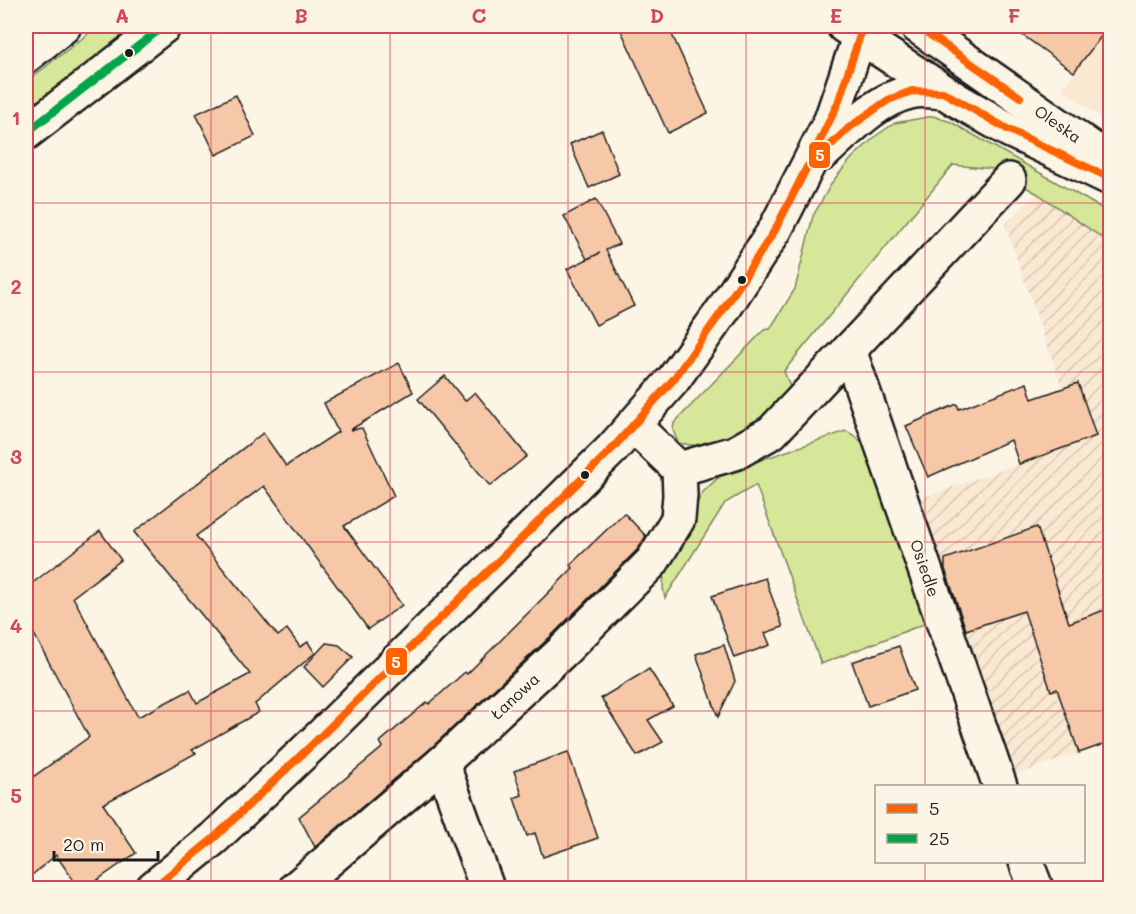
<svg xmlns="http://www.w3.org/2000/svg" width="1136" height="914" viewBox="0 0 1136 914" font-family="Mali,sans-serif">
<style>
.built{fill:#fae8d2}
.industrial{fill:url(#industrial-furrows)}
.grass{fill:#d6e79a;stroke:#79825b;stroke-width:1.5}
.building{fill:#f7c8a7;stroke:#1c1c1c;stroke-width:1.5}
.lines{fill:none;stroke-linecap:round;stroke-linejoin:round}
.minor-casing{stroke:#1c1c1c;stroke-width:38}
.major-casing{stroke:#1c1c1c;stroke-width:38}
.minor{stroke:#fcf5e5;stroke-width:33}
.major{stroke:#fcf5e5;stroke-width:33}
.bus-1-casing{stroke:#fcf5e5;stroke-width:12}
.bus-2-casing{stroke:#fcf5e5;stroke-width:12}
.bus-1{stroke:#ff6200;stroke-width:8}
.bus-2{stroke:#00a448;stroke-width:8}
.grid{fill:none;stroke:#d1495b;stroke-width:1.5;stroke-opacity:0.55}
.bus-dot{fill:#1c1c1c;stroke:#fcf5e5;stroke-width:2}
.labels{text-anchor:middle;stroke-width:4.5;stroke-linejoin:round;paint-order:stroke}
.street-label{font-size:16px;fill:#1c1c1c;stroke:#fcf5e5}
.line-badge{stroke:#fcf5e5;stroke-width:2}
.badge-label{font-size:16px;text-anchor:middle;font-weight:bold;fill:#fff}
.neatline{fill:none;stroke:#d1495b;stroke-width:2}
.grid-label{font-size:20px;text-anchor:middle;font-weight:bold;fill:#d1495b}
</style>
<defs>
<pattern id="industrial-furrows" width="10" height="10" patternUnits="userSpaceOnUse" patternTransform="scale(1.5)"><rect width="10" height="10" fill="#fae8d2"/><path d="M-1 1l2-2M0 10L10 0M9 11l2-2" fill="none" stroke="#d6c6b4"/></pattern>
</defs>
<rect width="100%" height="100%" fill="#fcf5e5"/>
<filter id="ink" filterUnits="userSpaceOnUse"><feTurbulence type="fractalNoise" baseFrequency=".0167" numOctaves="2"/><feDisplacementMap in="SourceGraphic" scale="12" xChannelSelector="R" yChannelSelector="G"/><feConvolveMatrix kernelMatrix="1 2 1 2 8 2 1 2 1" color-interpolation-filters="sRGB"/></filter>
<g filter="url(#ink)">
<!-- built -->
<polygon class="built" points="1109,26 1110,26 1110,124 1062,89"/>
<!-- industrial -->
<polygon class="industrial" points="1038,194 1110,243 1110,742 1013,776 916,500 1096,436 1078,383 1062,388 1005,225"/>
<!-- grass -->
<g class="grass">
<polygon points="98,26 139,26 26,114 26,82"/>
<polygon points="933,116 951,122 1110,213 1110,243 1038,194 994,169 953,165 784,371 793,395 742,434 699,446 678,443 673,430 674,423 764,330 770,329 795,289 813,216 833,181 852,158 877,135 895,123"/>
<polygon points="846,431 855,436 867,448 929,622 821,664 756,485 725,503 665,598 663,588 664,571 680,533 703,492 719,477 749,464"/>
</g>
<!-- building -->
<g class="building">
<polygon points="619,26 668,26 708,113 668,133"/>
<polygon points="1010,26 1109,26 1074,72"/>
<polygon points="236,95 255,136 216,155 196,114"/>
<polygon points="602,130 619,174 589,188 570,144"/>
<polygon points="596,199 619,244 606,250 634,306 596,325 567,269 600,253 587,259 564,216"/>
<polygon points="399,363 413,392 350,430 362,428 394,496 344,526 402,605 368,629 264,486 196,536 278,636 287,629 300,647 308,642 315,653 255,704 259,712 192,750 196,753 103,804 136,853 86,888 79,888 56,855 26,880 26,782 89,737 26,619 26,588 100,531 121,560 73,597 138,717 190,690 197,703 250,674 134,532 263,433 286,466 338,432 324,403"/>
<polygon points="445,376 465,401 475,392 527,456 490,486 418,399"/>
<polygon points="1027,383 1032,399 1078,383 1096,436 1019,464 1011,440 928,477 906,426 957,404 959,409"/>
<polygon points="624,513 646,536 637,550 550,637 430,749 315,847 299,817 383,747 380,742 427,702 429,704 465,672 467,674 573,568 570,565"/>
<polygon points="1037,527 1069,623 1110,608 1110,742 1079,753 1057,689 1051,691 1024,611 966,630 945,569 945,559"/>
<polygon points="765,578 783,627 765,633 770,645 734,658 712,596"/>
<polygon points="326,643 339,645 353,657 323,687 304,667"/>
<polygon points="724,645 735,681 718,717 696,654"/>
<polygon points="899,646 915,690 868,706 852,662"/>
<polygon points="649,669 673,706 648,720 663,742 637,756 601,698"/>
<polygon points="568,752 598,838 543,857 535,833 527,836 514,798 522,795 514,771"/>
</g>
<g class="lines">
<!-- minor casing -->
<g class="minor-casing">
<g id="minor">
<polyline points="26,56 64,26"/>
<polyline points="26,133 164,26"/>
<path d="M 822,154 C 848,131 875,100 910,92 C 920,89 932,91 943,92"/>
<polyline points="849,350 1000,786"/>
<polyline points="633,425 679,469 735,453 772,432 1009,180"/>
<polyline points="442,763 487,888"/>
<polyline points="1026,862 1036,888"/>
<polyline points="153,888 214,838 317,740 612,449 673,380 723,310 775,230 831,120 863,26"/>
<polyline points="296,888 442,763 563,651 652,562 678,519 680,495 679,469"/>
</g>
</g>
<!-- major casing -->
<g class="major-casing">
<g id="major">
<polyline points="844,26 957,100 1009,130 1110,178"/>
<polyline points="917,26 1110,161"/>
</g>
</g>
<!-- minor -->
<use href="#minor" class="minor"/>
<!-- major -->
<use href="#major" class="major"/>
<!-- bus-1 casing -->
<g class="bus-1-casing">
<g id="bus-1">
<polyline points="917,26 1020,97"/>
<polyline points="812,157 838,103 863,26"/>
<polyline points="153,888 214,838 317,740 612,449 673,380 723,310 775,230 807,167 850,127 888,100 912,91 943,92 1009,130 1110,178"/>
</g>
</g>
<!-- bus-2 casing -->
<g class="bus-2-casing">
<polyline id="bus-2" points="26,133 164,26"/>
</g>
<!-- bus-1 -->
<use href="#bus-1" class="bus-1"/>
<!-- bus-2 -->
<use href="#bus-2" class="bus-2"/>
</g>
</g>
<!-- grid -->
<path class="grid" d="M 211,26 L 211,888M 390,26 L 390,888M 568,26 L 568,888M 746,26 L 746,888M 925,26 L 925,786M 26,203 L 1110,203M 26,372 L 1110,372M 26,542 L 1110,542M 26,711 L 1110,711M 925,862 L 925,888"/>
<!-- markers -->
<g class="bus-dot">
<circle cx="129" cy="53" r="5"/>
<circle cx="742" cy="280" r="5"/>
<circle cx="585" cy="475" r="5"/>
</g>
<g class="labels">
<!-- street labels -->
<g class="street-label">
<text transform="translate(1058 124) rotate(35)" y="6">Oleska</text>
<text transform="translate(925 568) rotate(71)" y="6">Osiedle</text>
<text transform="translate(515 696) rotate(-43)" y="6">Łanowa</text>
</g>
</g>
<g class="line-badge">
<rect x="808" y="141" width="23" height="28" rx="6" fill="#ff6200"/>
<rect x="385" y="647" width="23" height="29" rx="6" fill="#ff6200"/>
</g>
<g class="badge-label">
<text x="820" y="161">5</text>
<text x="396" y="668">5</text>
</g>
<!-- margin -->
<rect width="1136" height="914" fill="none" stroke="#fcf5e5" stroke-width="66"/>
<!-- legend -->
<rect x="875" y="785" width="210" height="78" fill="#fcf5e5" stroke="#a29e95" stroke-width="1.5"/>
<rect x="887" y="804" width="30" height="9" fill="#ff6200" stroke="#a29e95" stroke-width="1.5"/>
<text x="929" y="815" font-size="18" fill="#1c1c1c">5</text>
<rect x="887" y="834" width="30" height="9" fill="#00a448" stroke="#a29e95" stroke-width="1.5"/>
<text x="929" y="845" font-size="18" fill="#1c1c1c">25</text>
<!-- scale -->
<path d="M54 851v9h104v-9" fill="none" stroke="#1c1c1c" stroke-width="3"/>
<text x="63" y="851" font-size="18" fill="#1c1c1c" stroke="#fcf5e5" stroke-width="4.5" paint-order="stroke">20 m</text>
<rect x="33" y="33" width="1070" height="848" class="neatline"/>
<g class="grid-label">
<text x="122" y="23">A</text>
<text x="301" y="23">B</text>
<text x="479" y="23">C</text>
<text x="657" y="23">D</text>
<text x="836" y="23">E</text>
<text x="1014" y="23">F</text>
<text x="16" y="125">1</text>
<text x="16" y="294">2</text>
<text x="16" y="464">3</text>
<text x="16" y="633">4</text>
<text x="16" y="803">5</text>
</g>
</svg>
